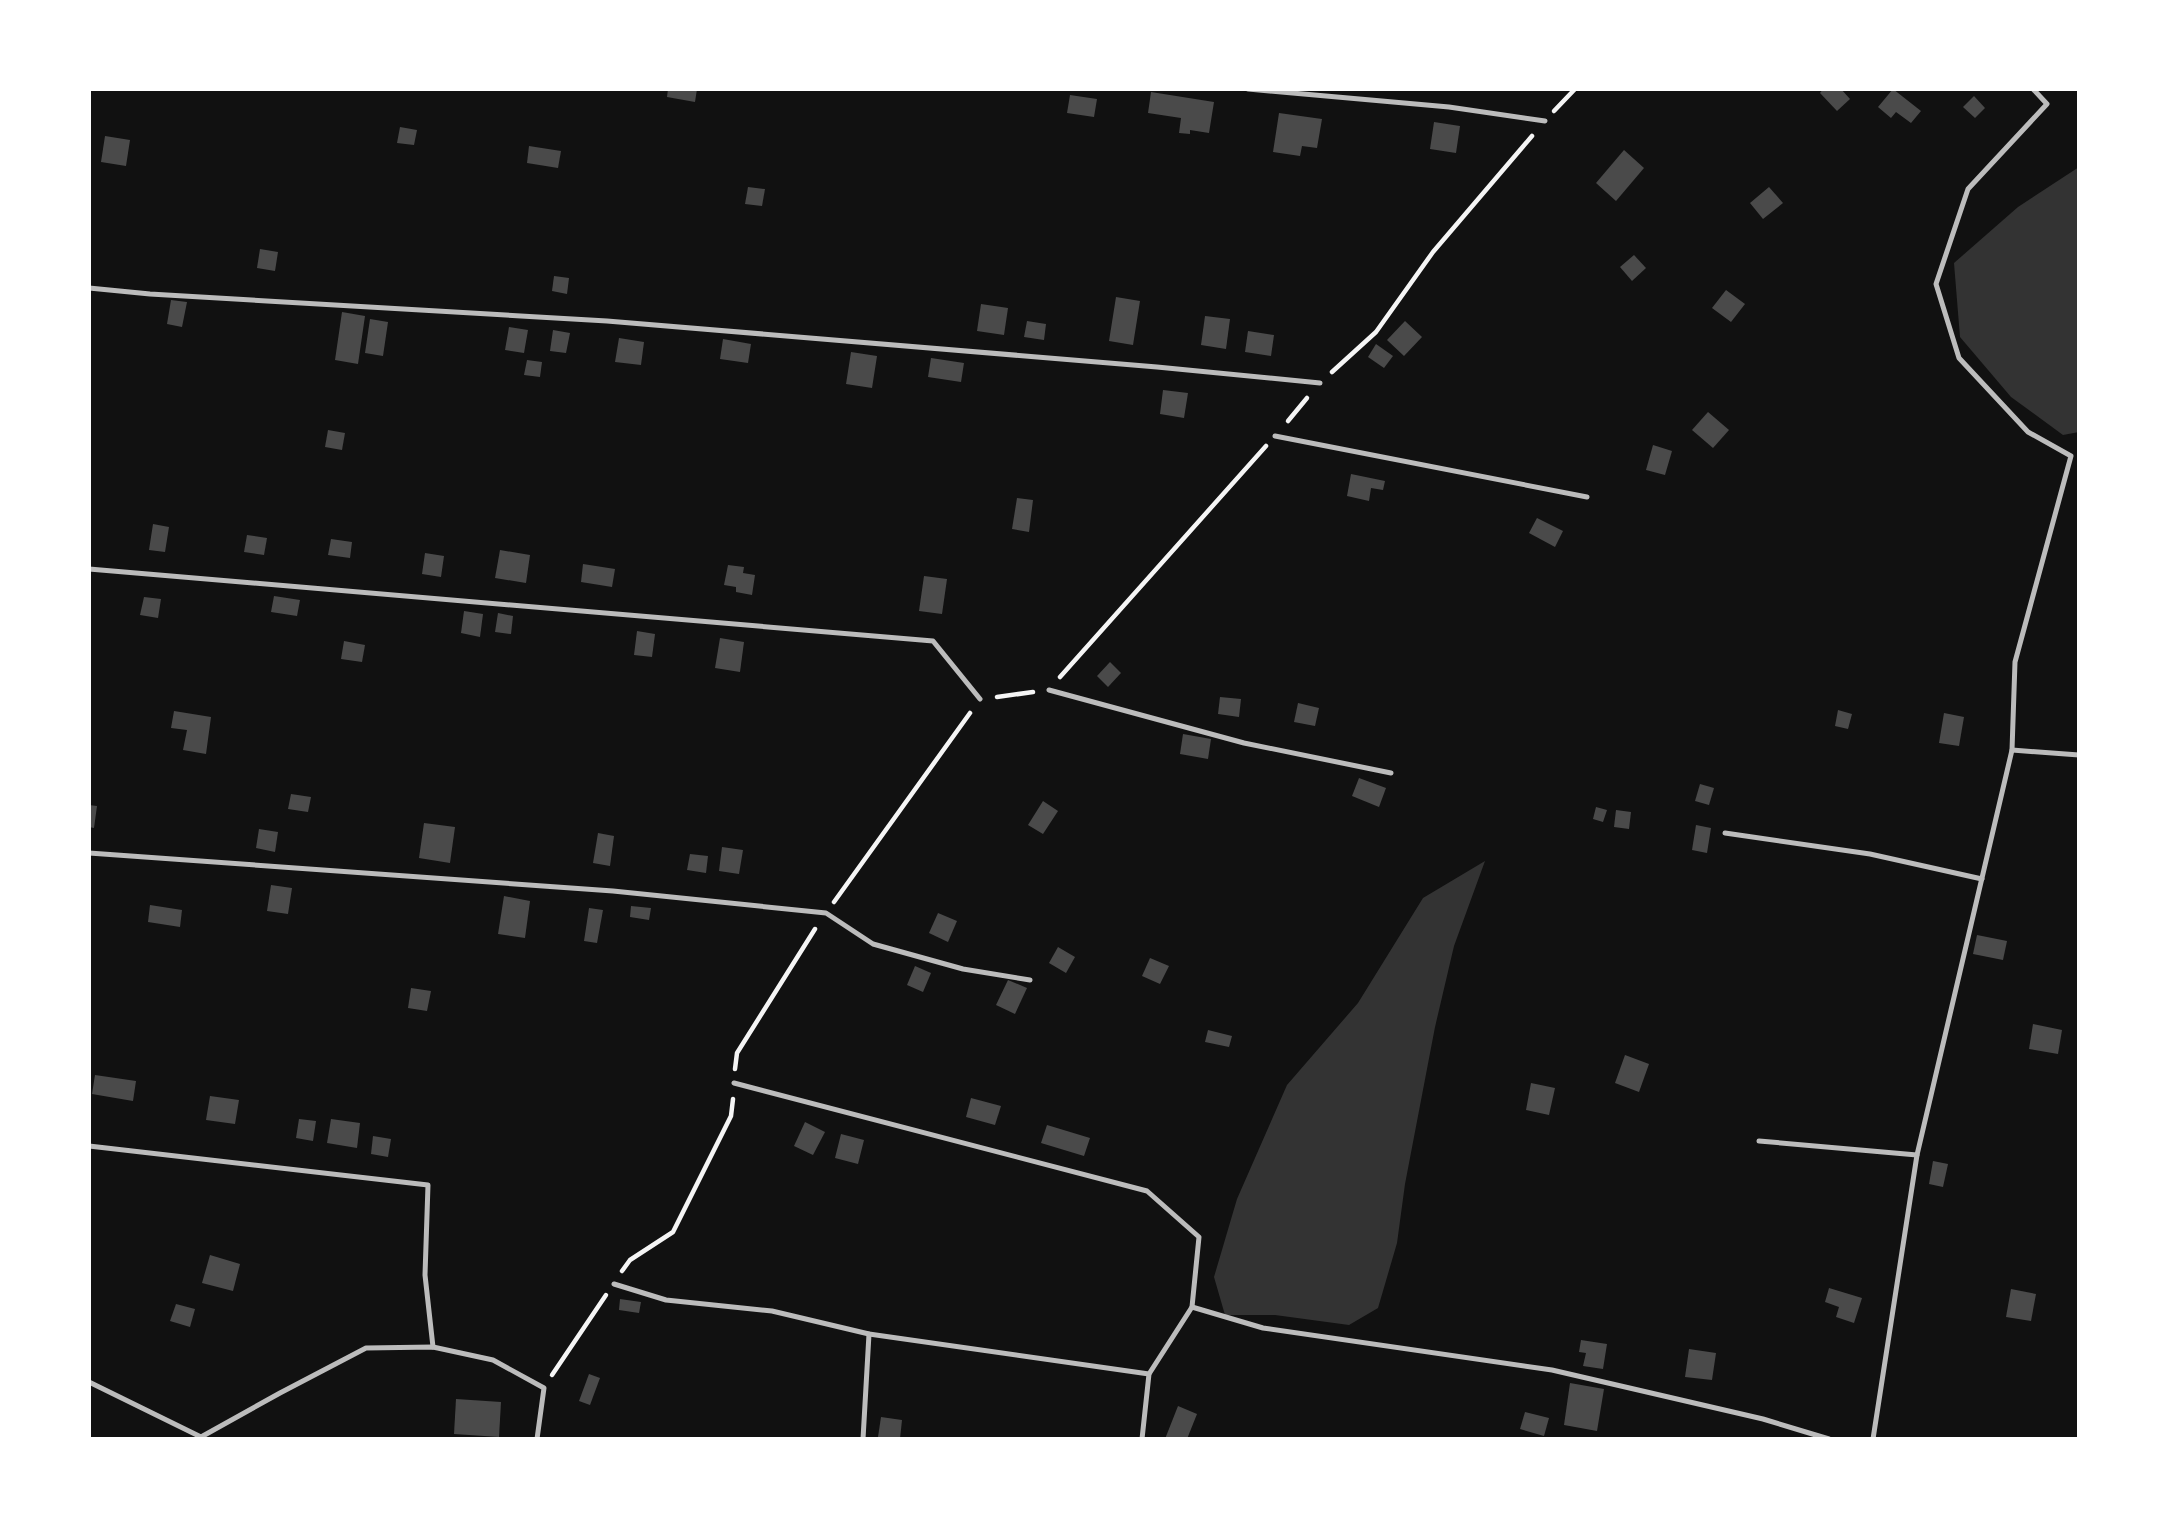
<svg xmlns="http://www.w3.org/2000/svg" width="2168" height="1528" viewBox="0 0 2168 1528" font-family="'Libre Baskerville',serif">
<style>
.water{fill:#333}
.building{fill:#4a4a4a}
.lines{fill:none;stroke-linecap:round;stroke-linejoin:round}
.path{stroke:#f5f5f5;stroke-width:4.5}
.service{stroke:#bcbcbc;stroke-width:5}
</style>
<rect width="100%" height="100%" fill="#111"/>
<!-- water -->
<g class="water">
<polygon points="2079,167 2079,432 2063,435 2011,397 1960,337 1954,263 2018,207"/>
<polygon points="1485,861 1454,946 1435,1027 1405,1184 1397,1243 1378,1308 1349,1325 1275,1315 1225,1315 1214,1277 1237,1199 1287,1085 1358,1003 1423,898"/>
</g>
<!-- building -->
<g class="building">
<polygon points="668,89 697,89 695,102 667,97"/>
<polygon points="1823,89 1841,89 1850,99 1837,111 1820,93"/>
<polygon points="1893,89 1921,111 1911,123 1896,112 1891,118 1878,107"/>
<polygon points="1151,92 1214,102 1209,133 1190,130 1190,134 1179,133 1181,118 1148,113"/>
<polygon points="1070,95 1097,99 1094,117 1067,113"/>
<polygon points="1974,96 1985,108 1975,118 1963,107"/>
<polygon points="1279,113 1322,119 1317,148 1302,146 1300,156 1273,152"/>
<polygon points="1434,122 1460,126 1456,153 1430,149"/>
<polygon points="400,127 417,130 414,145 397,143"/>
<polygon points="105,136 130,140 126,166 101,162"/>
<polygon points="529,146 561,151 558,168 527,163"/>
<polygon points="1624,150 1644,168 1616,201 1596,183"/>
<polygon points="748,187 765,189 762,206 745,204"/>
<polygon points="1769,187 1783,203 1763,219 1750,203"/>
<polygon points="260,249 278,252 275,271 257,268"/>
<polygon points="1634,255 1646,268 1632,281 1620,267"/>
<polygon points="554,276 569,278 567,294 552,291"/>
<polygon points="1726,290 1745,304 1731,322 1712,308"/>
<polygon points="1116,297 1140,301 1133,345 1109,341"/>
<polygon points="171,300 187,302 182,327 167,324"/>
<polygon points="981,304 1008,308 1004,335 977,331"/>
<polygon points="342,312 365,316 358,364 335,360"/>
<polygon points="1205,316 1230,319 1226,349 1201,345"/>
<polygon points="370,319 388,322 383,356 365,353"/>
<polygon points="1027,321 1046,324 1044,340 1024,337"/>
<polygon points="1405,321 1422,337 1404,356 1387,340"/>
<polygon points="509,327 528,330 524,353 505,350"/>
<polygon points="553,330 570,333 566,353 550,351"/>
<polygon points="1248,331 1274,335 1271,356 1245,352"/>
<polygon points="619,338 644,342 641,365 615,362"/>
<polygon points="723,339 751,344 748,363 720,359"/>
<polygon points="1376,344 1393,356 1384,368 1368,357"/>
<polygon points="851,352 877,356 872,388 846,384"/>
<polygon points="931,358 964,363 961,382 928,377"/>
<polygon points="527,360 542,362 540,377 524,375"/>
<polygon points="1163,390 1188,393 1184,418 1160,414"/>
<polygon points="1708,412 1729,430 1713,448 1692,430"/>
<polygon points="328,430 345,433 342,450 325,447"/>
<polygon points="1653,445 1672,451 1665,475 1646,470"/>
<polygon points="1351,474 1385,481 1383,490 1371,488 1369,501 1347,496"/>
<polygon points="1017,498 1033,500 1029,532 1012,529"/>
<polygon points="1537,518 1563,531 1555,547 1529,533"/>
<polygon points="153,524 169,527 165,552 149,550"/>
<polygon points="247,535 267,538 264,555 244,552"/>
<polygon points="331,539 352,542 350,558 328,555"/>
<polygon points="500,550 530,555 526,583 495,578"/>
<polygon points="425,553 444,556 441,577 422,574"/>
<polygon points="583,564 615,569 612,587 581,582"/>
<polygon points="728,565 744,567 743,573 755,575 752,595 736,592 736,587 724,585"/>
<polygon points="924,576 947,579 942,614 919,611"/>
<polygon points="274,596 300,600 297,616 271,612"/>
<polygon points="144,597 161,599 158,618 140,615"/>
<polygon points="464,611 483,614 480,637 461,633"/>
<polygon points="498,613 513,616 511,634 495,632"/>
<polygon points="637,631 655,634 652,657 634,655"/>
<polygon points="720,638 744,642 740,672 715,668"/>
<polygon points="344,641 365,645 362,662 341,659"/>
<polygon points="1110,662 1121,673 1108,687 1097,676"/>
<polygon points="1220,697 1241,699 1239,717 1218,714"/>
<polygon points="1298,703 1319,708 1315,726 1294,722"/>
<polygon points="1838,710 1852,714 1848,729 1835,726"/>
<polygon points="174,711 211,717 206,754 183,750 187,730 171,728"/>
<polygon points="1944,713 1964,717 1959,746 1939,743"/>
<polygon points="1183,734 1211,739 1208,759 1180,754"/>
<polygon points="1359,778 1386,788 1379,807 1352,796"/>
<polygon points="1700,784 1714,788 1709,805 1695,801"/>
<polygon points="291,794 311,797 308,812 288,809"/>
<polygon points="1043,801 1058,811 1043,834 1028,825"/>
<polygon points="89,805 97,806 94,828 89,827"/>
<polygon points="1596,807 1607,810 1603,822 1593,819"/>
<polygon points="1616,810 1631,812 1629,829 1614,827"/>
<polygon points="424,823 455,827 450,863 419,858"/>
<polygon points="1696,825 1711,828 1707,853 1692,850"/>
<polygon points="259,829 278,832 275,852 256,848"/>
<polygon points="598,833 614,836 610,866 593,863"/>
<polygon points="722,847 743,850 739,874 719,871"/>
<polygon points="690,854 708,856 706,873 687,870"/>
<polygon points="271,885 292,888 288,914 267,911"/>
<polygon points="504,896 530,901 525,938 498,934"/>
<polygon points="150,905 182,910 180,927 148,922"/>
<polygon points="631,906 651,908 649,920 630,917"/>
<polygon points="589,908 603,910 597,943 584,941"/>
<polygon points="938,913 957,921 948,942 929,933"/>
<polygon points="1977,935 2007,941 2003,960 1973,954"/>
<polygon points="1058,947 1075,957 1066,973 1049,963"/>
<polygon points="1150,958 1169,966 1160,984 1142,976"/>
<polygon points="915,966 931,973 923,992 907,985"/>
<polygon points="1008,980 1027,988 1015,1014 996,1005"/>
<polygon points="411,988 431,991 427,1011 408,1008"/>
<polygon points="2033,1024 2062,1030 2058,1054 2029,1049"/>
<polygon points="1208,1030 1232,1036 1229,1047 1205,1042"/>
<polygon points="1625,1055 1649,1064 1639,1092 1615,1083"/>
<polygon points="95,1075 136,1081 133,1101 92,1094"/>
<polygon points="1531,1083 1555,1088 1549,1115 1526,1110"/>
<polygon points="210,1096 239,1100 235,1124 206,1120"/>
<polygon points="971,1098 1001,1106 995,1125 966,1117"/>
<polygon points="299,1119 316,1121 313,1141 296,1138"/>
<polygon points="331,1119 360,1123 357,1148 327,1143"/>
<polygon points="805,1122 825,1132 813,1155 794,1146"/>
<polygon points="1047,1125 1090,1138 1084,1156 1041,1143"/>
<polygon points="841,1134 864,1140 858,1164 835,1158"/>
<polygon points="373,1136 391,1139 388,1157 371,1154"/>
<polygon points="1933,1161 1948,1164 1943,1187 1929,1184"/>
<polygon points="210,1255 240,1264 233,1291 202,1283"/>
<polygon points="1829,1288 1862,1298 1854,1323 1836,1317 1839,1307 1825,1302"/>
<polygon points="2011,1289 2036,1294 2031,1321 2006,1317"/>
<polygon points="620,1299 641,1302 639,1313 619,1310"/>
<polygon points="176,1304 195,1309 190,1327 170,1321"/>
<polygon points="1581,1340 1607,1344 1603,1369 1583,1366 1586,1353 1579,1352"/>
<polygon points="1689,1349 1716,1353 1712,1380 1685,1377"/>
<polygon points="589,1374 600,1378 590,1405 579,1401"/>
<polygon points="1570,1383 1604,1389 1597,1431 1564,1425"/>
<polygon points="456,1399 501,1402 499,1437 454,1434"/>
<polygon points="1178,1406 1197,1414 1187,1439 1165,1439"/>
<polygon points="1525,1412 1549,1418 1544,1436 1520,1429"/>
<polygon points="881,1417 902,1420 900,1439 878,1437"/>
</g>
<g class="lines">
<!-- path -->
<g class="path">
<polyline points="1554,111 1575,89"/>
<polyline points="1332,372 1376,332 1433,252 1532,136"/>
<polyline points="1288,421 1307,398"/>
<polyline points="1060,677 1266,446"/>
<polyline points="997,697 1033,692"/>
<polyline points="834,902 970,713"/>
<polyline points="735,1069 737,1053 815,929"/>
<polyline points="622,1271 630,1260 673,1232 731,1116 733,1099"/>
<polyline points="552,1375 606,1295"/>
</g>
<!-- service -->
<g class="service">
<polyline points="1248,89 1449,107 1545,121"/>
<polyline points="89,288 150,294 607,321 1157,367 1320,383"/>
<polyline points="1275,436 1587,497"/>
<polyline points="89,569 933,641 980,699"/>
<polyline points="1049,690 1244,743 1391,773"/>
<polyline points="2012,750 2079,755"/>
<polyline points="1725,833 1870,854 1982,879"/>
<polyline points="89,853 613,891 826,913 873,944 963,969 1030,980"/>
<polyline points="734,1083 1147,1191 1199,1237 1192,1307 1149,1374 1142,1439"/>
<polyline points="1759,1141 1917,1155"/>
<polyline points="89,1146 428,1185 425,1275 433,1347"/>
<polyline points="614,1284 666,1300 772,1311 869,1334 1149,1374"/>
<polyline points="1192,1307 1263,1328 1552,1370 1763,1419 1829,1439"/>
<polyline points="89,1382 201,1437 280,1393 366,1348 433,1347 493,1360 544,1388 537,1439"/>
<polyline points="863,1439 869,1334"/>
<polyline points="1873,1439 1917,1155 2012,750 2015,662 2071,456 2028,432 1959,358 1936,284 1968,189 2047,104 2033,89"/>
</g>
</g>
<!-- border -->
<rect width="2168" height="1528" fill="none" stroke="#ffffff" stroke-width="182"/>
</svg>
